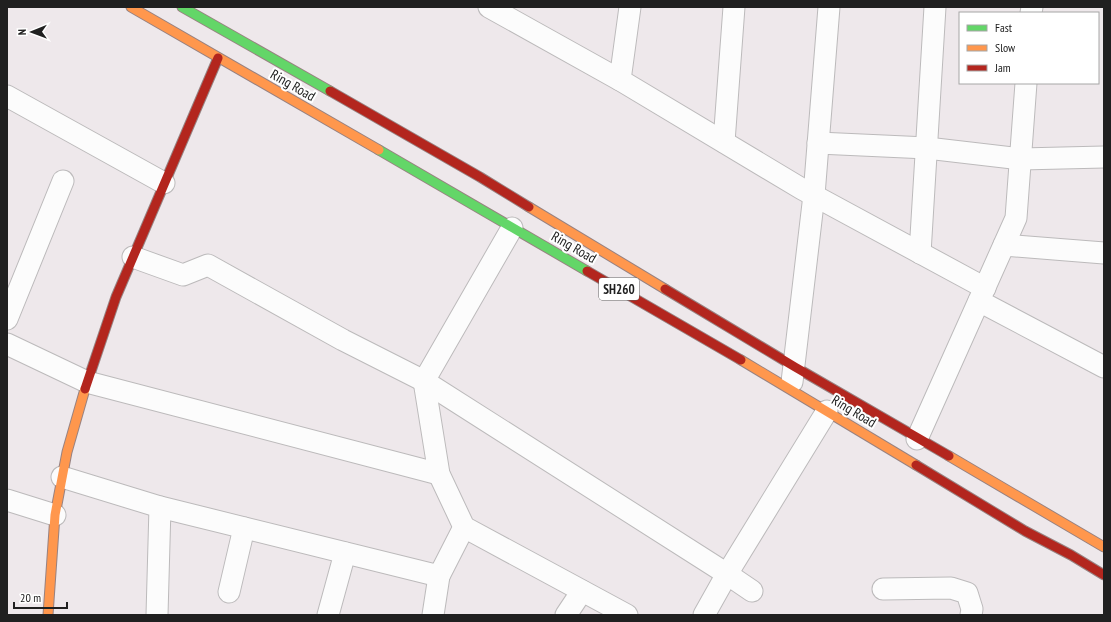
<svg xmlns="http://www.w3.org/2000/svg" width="1111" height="622" viewBox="0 0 1111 622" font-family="'PT Sans Narrow',sans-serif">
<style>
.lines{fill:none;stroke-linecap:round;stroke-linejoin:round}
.street-casing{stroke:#bcbabb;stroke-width:23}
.fast-casing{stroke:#988281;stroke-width:11}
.slow-casing{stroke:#988281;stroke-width:11}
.jam-casing{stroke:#988281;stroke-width:11}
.street{stroke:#fcfcfc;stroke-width:21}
.fast{stroke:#63d668;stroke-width:9}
.slow{stroke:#ff974d;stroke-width:9}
.jam{stroke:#b3261e;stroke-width:9}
.labels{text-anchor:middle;stroke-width:4;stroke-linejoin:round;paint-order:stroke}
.shield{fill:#fff;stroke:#636363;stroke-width:1}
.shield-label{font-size:13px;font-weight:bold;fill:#202020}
.street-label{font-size:14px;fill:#202020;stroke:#fff}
</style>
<rect width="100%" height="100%" fill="#eee8eb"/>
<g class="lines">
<!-- street casing -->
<g class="street-casing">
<g id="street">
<polyline points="489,7 620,80"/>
<polyline points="630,7 620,80 802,189 985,288"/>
<polyline points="1031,13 1032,7"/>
<polyline points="7,96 164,183"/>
<polyline points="724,142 734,7"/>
<polyline points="818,143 927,148 1021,159 1104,157"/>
<polyline points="512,228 424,381 439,474 464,527 627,615"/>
<polyline points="1004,245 1104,253"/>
<polyline points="920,253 935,7"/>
<polyline points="133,257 183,275 208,265 343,340 424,381 727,574 752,591"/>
<polyline points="979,301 1104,367"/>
<polyline points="7,319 63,181"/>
<polyline points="7,344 87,382 439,474"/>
<polyline points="792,382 814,195 829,7"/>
<polyline points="917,439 1016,218 1026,83"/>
<polyline points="62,477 160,507 157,615"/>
<polyline points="7,500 55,515"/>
<polyline points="160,507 439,576 464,527"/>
<polyline points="883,589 951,588 967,593 972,609 971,615"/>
<polyline points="229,592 244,528"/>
<polyline points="328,615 345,553"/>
<polyline points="433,615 439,576"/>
<polyline points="566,615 582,591"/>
<polyline points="704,615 727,574 827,411"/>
</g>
</g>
<!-- fast casing -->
<g class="fast-casing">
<g id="fast">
<polyline points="182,7 330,91"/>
<polyline points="379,150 587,271"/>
</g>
</g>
<!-- slow casing -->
<g class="slow-casing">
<g id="slow">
<polyline points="131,7 379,150"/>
<polyline points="529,207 665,289"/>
<polyline points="741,360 916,465"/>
<polyline points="949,456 1104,547"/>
<polyline points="48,615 55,515 67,452 85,389"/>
</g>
</g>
<!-- jam casing -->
<g class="jam-casing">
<g id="jam">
<polyline points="330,91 480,177 529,207"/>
<polyline points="587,271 741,360"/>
<polyline points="665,289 795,367 949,456"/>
<polyline points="85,389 116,297 218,58"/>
<polyline points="916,465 1025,531 1071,555 1104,575"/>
</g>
</g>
<!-- street -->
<use href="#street" class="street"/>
<!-- fast -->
<use href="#fast" class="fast"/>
<!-- slow -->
<use href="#slow" class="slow"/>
<!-- jam -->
<use href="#jam" class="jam"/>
</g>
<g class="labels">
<!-- shield labels -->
<rect class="shield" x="599" y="278" width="40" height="22" rx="3"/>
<g class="shield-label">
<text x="619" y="294">SH260</text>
</g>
<!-- street labels -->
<g class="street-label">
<text transform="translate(293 85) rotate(30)" y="5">Ring Road</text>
<text transform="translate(574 247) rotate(30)" y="5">Ring Road</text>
<text transform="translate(854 411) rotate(31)" y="5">Ring Road</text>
</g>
</g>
<!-- border -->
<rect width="1111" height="622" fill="none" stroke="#202020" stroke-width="16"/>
<!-- legend -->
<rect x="959" y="12" width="140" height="72" fill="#ffffff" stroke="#a6a6a6"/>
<rect x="967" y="25" width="20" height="6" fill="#63d668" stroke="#a6a6a6"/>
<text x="995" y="32" font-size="12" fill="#202020">Fast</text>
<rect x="967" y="45" width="20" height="6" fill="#ff974d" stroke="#a6a6a6"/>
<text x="995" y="52" font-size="12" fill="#202020">Slow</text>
<rect x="967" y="65" width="20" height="6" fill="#b3261e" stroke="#a6a6a6"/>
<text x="995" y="72" font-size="12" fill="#202020">Jam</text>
<!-- north arrow -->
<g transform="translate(32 32) rotate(269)" stroke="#ffffff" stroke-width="3" paint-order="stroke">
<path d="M0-3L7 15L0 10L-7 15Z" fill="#202020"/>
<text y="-6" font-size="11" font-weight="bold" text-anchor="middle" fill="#202020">N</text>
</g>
<!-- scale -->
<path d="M14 602v6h53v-6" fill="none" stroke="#202020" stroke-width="2"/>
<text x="20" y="602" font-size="12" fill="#202020" stroke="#ffffff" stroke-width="3" paint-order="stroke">20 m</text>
</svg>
